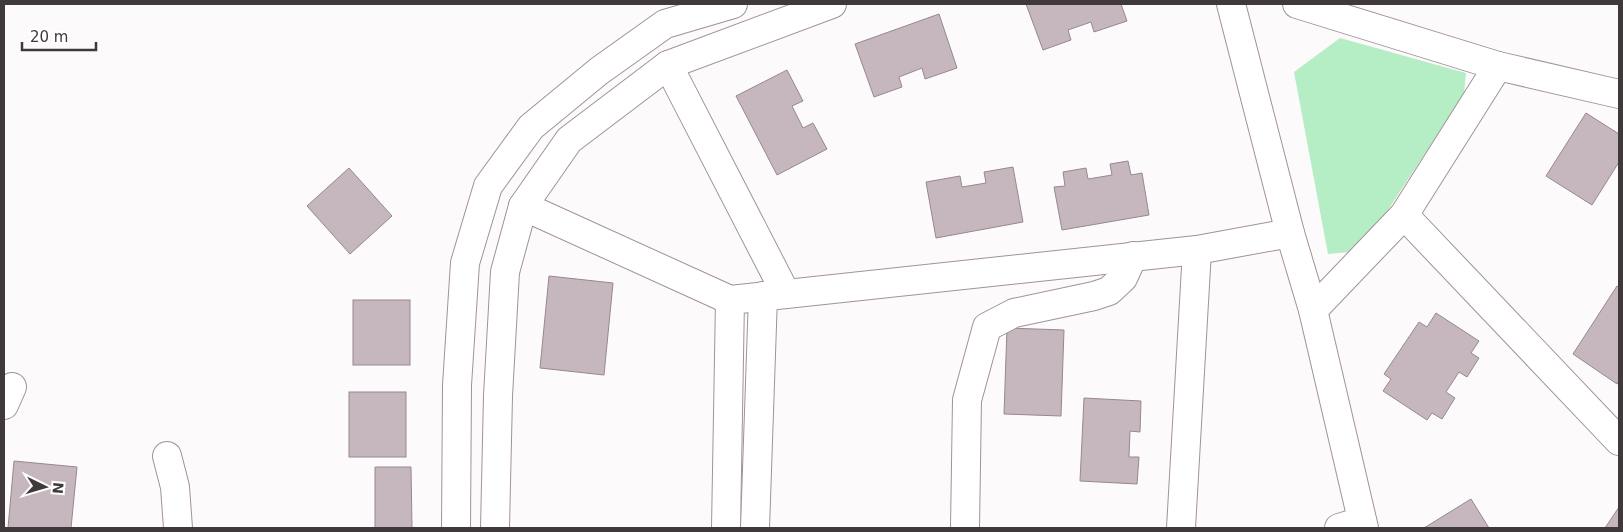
<svg xmlns="http://www.w3.org/2000/svg" width="1623" height="532" viewBox="0 0 1623 532" font-family="'DejaVu Sans',sans-serif">
<style>
.green{fill:#b5edc5}
.building{fill:#c6b7be;stroke:#96888f}
.lines{fill:none;stroke-linecap:round;stroke-linejoin:round}
.minor-casing{stroke:#a09299;stroke-width:30}
.tertiary-casing{stroke:#a09299;stroke-width:30}
.minor{stroke:#fff;stroke-width:28}
.tertiary{stroke:#fff;stroke-width:28}
</style>
<rect width="100%" height="100%" fill="#fdfafc"/>
<!-- green -->
<polygon class="green" points="1340,38 1466,73 1464,94 1361,251 1328,254 1294,72"/>
<!-- building -->
<g class="building">
<polygon points="1026,4 1121,4 1127,21 1094,32 1091,22 1068,30 1071,40 1043,50"/>
<polygon points="939,14 957,68 925,79 922,68 899,77 902,87 874,97 855,44"/>
<polygon points="787,70 803,101 792,106 803,128 813,123 827,149 777,175 736,96"/>
<polygon points="1586,113 1619,134 1619,162 1592,205 1546,176"/>
<polygon points="1128,161 1131,175 1142,173 1149,215 1062,230 1054,187 1065,186 1063,172 1086,168 1088,179 1112,175 1110,164"/>
<polygon points="1013,167 1023,222 936,238 926,182 960,176 962,187 986,183 984,172"/>
<polygon points="349,168 392,216 350,254 307,206"/>
<polygon points="549,276 613,283 604,375 540,368"/>
<polygon points="1617,286 1619,287 1619,380 1617,384 1573,354"/>
<rect x="353" y="300" width="57" height="65"/>
<polygon points="1436,313 1479,341 1471,353 1479,358 1467,377 1459,372 1446,392 1455,398 1442,419 1432,413 1427,420 1383,391 1391,379 1384,374 1419,322 1427,327"/>
<polygon points="1007,328 1064,330 1061,416 1004,414"/>
<rect x="349" y="392" width="57" height="65"/>
<polygon points="1084,398 1141,401 1140,432 1130,431 1129,457 1139,457 1137,484 1080,481"/>
<polygon points="14,461 77,467 71,528 8,528"/>
<polygon points="375,467 411,467 412,528 375,528"/>
<polygon points="1471,499 1489,528 1424,528"/>
<polygon points="1619,507 1619,528 1605,528"/>
</g>
<g class="lines">
<!-- minor casing -->
<g class="minor-casing">
<g id="minor">
<polyline points="1297,4 1498,66"/>
<polyline points="668,65 786,294"/>
<polyline points="523,206 730,300 1197,250"/>
<polyline points="1404,215 1619,441"/>
<polyline points="1313,310 1404,215 1498,66 1619,94"/>
<polyline points="4,405 12,387"/>
<polyline points="167,456 175,487 178,528"/>
<polyline points="726,528 730,300"/>
<polyline points="755,528 763,296"/>
<polyline points="965,528 967,400 987,327 1014,313 1094,296 1109,291 1123,278 1133,256"/>
<polyline points="1181,528 1197,250 1290,233"/>
<polyline points="1339,528 1362,521"/>
</g>
</g>
<!-- tertiary casing -->
<g class="tertiary-casing">
<g id="tertiary">
<polyline points="1231,4 1290,233 1313,310 1364,528"/>
<polyline points="456,528 457,385 465,263 488,186 531,127 599,71 665,24 733,4"/>
<polyline points="495,528 498,396 505,272 523,206 569,140 668,65 832,4"/>
</g>
</g>
<!-- minor -->
<use href="#minor" class="minor"/>
<!-- tertiary -->
<use href="#tertiary" class="tertiary"/>
</g>
<!-- border -->
<rect width="1623" height="532" fill="none" stroke="#3f393c" stroke-width="10"/>
<!-- north arrow -->
<g transform="translate(45 487) rotate(95)" stroke="#ffffff" stroke-width="4" paint-order="stroke">
<path d="M0-4L9 19L0 12L-9 19Z" fill="#3f393c"/>
<text y="-8" font-size="14" font-weight="bold" text-anchor="middle" fill="#3f393c">N</text>
</g>
<!-- scale -->
<path d="M22 42v8h74v-8" fill="none" stroke="#3f393c" stroke-width="2.5"/>
<text x="30" y="42" font-size="15" fill="#3f393c" stroke="#ffffff" stroke-width="4" paint-order="stroke">20 m</text>
</svg>
